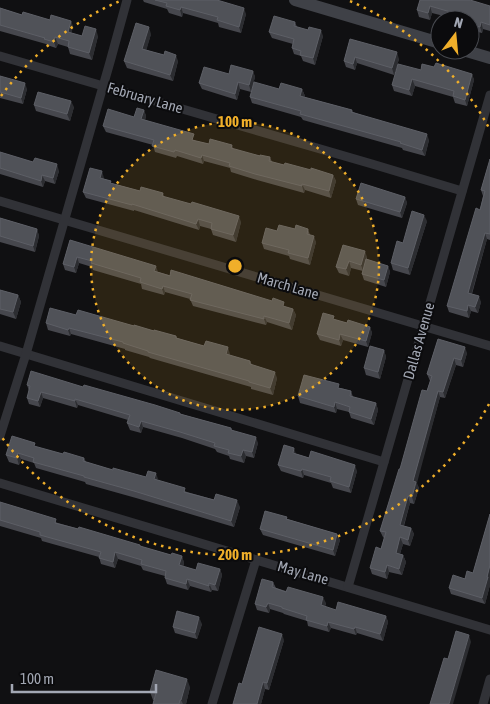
<svg xmlns="http://www.w3.org/2000/svg" width="490" height="704" viewBox="0 0 490 704" font-family="'Asap Condensed',sans-serif">
<style>
.lines{fill:none;stroke-linecap:round;stroke-linejoin:round}
.street{stroke:#313237;stroke-width:9}
.secondary{stroke:#3f4147;stroke-width:12}
.wall{fill:#46474d}
.shaded-wall{fill:#2c2d31}
.building{fill:#505258;stroke:#5d5f66}
.ring{fill:none;stroke:#f0af2a;stroke-width:2.5;stroke-dasharray:2.5 5}
.labels{text-anchor:middle;stroke-width:4;stroke-linejoin:round;paint-order:stroke}
.street-label{font-size:15px;fill:#a2a7b3;stroke:#0b0b0d}
.centre{fill:#f0af2a;stroke:#0b0b0d;stroke-width:2.5}
.ring-label{font-size:15px;text-anchor:middle;font-weight:bold;fill:#f0af2a;stroke:#0b0b0d;stroke-width:4;stroke-linejoin:round;paint-order:stroke}
</style>
<rect width="100%" height="100%" fill="#101012"/>
<g class="lines">
<!-- street -->
<g class="street">
<polyline points="0,56 372,164 462,191"/>
<polyline points="0,201 490,346"/>
<polyline points="0,346 384,462"/>
<polyline points="0,436 26,354 110,62 127,0"/>
<polyline points="0,483 490,630"/>
<polyline points="348,587 490,95"/>
<polyline points="212,704 256,560"/>
<polyline points="483,704 490,679"/>
</g>
<!-- secondary -->
<g class="secondary">
<polyline points="295,0 440,43"/>
<polyline points="463,50 490,58"/>
</g>
</g>
<!-- wall -->
<g class="wall">
<polygon points="143,0 217,0 246,14 241,33 219,27 218,23 183,13 182,17 169,13 167,9 144,2"/>
<polygon points="420,0 490,6 490,31 483,29 482,33 470,30 470,20 453,20 452,18 432,13 430,20 419,17 417,10"/>
<polygon points="0,8 22,15 50,20 71,21 73,27 71,33 82,36 98,36 92,60 70,54 68,47 58,44 56,48 47,45 46,44 0,31"/>
<polygon points="295,22 297,27 323,36 315,65 303,61 301,56 294,54 292,48 293,44 272,38 269,32"/>
<polygon points="151,34 146,50 164,55 178,61 173,81 127,68 124,61"/>
<polygon points="350,39 399,59 394,75 357,63 355,70 346,67 344,61"/>
<polygon points="434,67 472,74 474,80 467,106 455,103 453,97 415,86 412,96 394,91 392,85 421,70"/>
<polygon points="253,71 255,77 251,92 240,89 237,100 202,89 199,83 229,74"/>
<polygon points="0,76 27,89 23,104 0,98"/>
<polygon points="279,89 302,89 305,96 304,97 352,110 353,112 429,140 425,156 403,150 402,148 303,120 301,117 252,103 250,97"/>
<polygon points="34,105 74,107 70,121 36,111"/>
<polygon points="144,110 146,116 145,120 196,141 209,144 232,145 233,149 260,156 270,157 272,162 284,165 333,175 336,181 331,198 305,190 304,193 257,180 231,172 230,168 204,161 203,164 177,156 176,158 155,152 153,145 106,132 103,126 134,117"/>
<polygon points="0,152 59,171 55,184 45,181 43,187 0,174"/>
<polygon points="490,159 490,240 487,239 472,294 481,302 478,313 471,311 469,318 449,312 447,306 480,210 483,196 481,190"/>
<polygon points="104,178 104,179 111,181 111,183 140,191 163,193 164,197 241,222 236,242 213,235 211,229 200,226 199,230 134,210 134,211 86,198 83,192"/>
<polygon points="405,197 407,203 402,218 358,205 356,199"/>
<polygon points="0,218 37,229 39,236 35,252 0,242"/>
<polygon points="427,221 410,275 393,270 391,263 403,243"/>
<polygon points="295,229 308,229 310,235 316,242 310,265 290,259 289,256 264,249 262,243 277,231"/>
<polygon points="70,240 158,272 293,309 296,315 292,330 267,322 266,325 193,306 190,299 165,292 164,295 142,289 141,284 93,270 92,267 79,263 76,273 65,270 63,264"/>
<polygon points="343,245 367,257 367,260 388,266 390,272 386,287 364,280 362,274 363,271 351,268 349,276 339,273 336,267"/>
<polygon points="0,290 18,295 21,302 16,319 0,314"/>
<polygon points="76,315 134,326 176,336 177,338 230,354 229,355 250,361 252,365 277,378 273,395 251,389 251,387 150,358 149,357 125,350 125,349 71,334 70,336 48,330 46,323"/>
<polygon points="335,320 347,323 370,327 372,333 368,347 343,340 341,346 320,340 317,334"/>
<polygon points="438,339 467,353 463,367 456,365 445,398 440,397 416,483 419,488 414,504 410,503 404,526 411,528 414,534 410,546 403,544 400,554 403,555 406,562 402,575 389,572 387,579 372,574 370,568 381,549 384,538 383,537 380,531 400,469 427,391 430,381 427,374"/>
<polygon points="384,350 386,357 380,379 366,375 364,368"/>
<polygon points="27,385 83,387 231,428 232,430 258,443 254,458 246,456 244,463 230,459 229,456 217,452 215,449 182,438 143,427 141,433 130,430 127,423 128,420 78,405 77,408 43,398 40,407 29,404 27,398 29,391"/>
<polygon points="341,388 351,391 353,397 376,403 378,410 374,425 351,418 349,412 337,409 336,413 300,403 298,396"/>
<polygon points="36,447 63,454 84,458 86,462 113,470 158,480 187,492 240,507 234,527 136,498 86,484 85,482 36,468 34,463 21,459 19,465 9,462 6,455"/>
<polygon points="296,454 357,471 351,493 333,488 331,483 304,475 303,478 281,471 278,465"/>
<polygon points="0,502 58,523 171,555 182,556 184,563 183,567 196,570 220,569 222,575 218,591 212,590 211,592 190,586 188,590 167,584 165,578 165,576 143,570 141,566 118,559 115,568 101,564 99,557 42,541 41,538 0,526"/>
<polygon points="490,514 490,585 485,604 451,594 449,588 473,573"/>
<polygon points="287,517 287,519 337,534 340,540 335,556 263,535 260,529"/>
<polygon points="273,582 276,588 326,603 325,607 336,610 386,616 388,622 383,641 357,633 356,635 331,628 329,632 308,626 307,621 284,614 283,613 270,609 269,613 257,610 255,604"/>
<polygon points="202,624 197,639 175,633 173,627"/>
<polygon points="284,640 269,690 265,689 261,704 233,704"/>
<polygon points="190,687 186,704 153,704 154,700 153,700 150,692"/>
</g>
<!-- shaded-wall -->
<g class="shaded-wall">
<polygon points="430,6 432,13 430,20 428,13"/>
<polygon points="181,7 183,13 182,17 180,10"/>
<polygon points="244,8 246,14 241,33 239,27"/>
<polygon points="71,21 73,27 70,39 68,32"/>
<polygon points="481,22 483,29 482,33 480,27"/>
<polygon points="149,27 151,34 145,55 142,49"/>
<polygon points="96,29 98,36 92,60 89,53"/>
<polygon points="321,30 323,36 315,65 313,58"/>
<polygon points="55,37 58,44 56,48 54,42"/>
<polygon points="397,52 399,59 394,75 392,68"/>
<polygon points="176,55 178,61 173,81 170,75"/>
<polygon points="355,57 357,63 355,70 353,64"/>
<polygon points="253,71 255,77 251,92 249,85"/>
<polygon points="472,74 474,80 467,106 465,100"/>
<polygon points="412,79 415,86 412,96 409,90"/>
<polygon points="238,82 240,89 237,100 235,94"/>
<polygon points="25,83 27,89 23,104 21,98"/>
<polygon points="302,89 305,96 303,103 300,96"/>
<polygon points="71,101 74,107 70,121 67,114"/>
<polygon points="144,110 146,116 144,125 141,119"/>
<polygon points="427,134 429,140 425,156 422,150"/>
<polygon points="202,155 204,161 203,164 201,158"/>
<polygon points="57,164 59,171 55,184 53,178"/>
<polygon points="102,171 104,178 102,184 100,178"/>
<polygon points="42,175 45,181 43,187 41,181"/>
<polygon points="333,175 336,181 331,198 329,191"/>
<polygon points="302,184 305,190 304,193 302,186"/>
<polygon points="405,197 407,203 402,218 400,212"/>
<polygon points="424,215 427,221 410,275 408,268"/>
<polygon points="239,216 241,222 236,242 233,235"/>
<polygon points="198,219 200,226 199,230 196,224"/>
<polygon points="37,229 39,236 35,252 33,246"/>
<polygon points="485,233 487,239 470,299 468,293"/>
<polygon points="314,236 316,242 310,265 308,258"/>
<polygon points="365,251 367,257 363,271 361,265"/>
<polygon points="77,257 79,263 76,273 74,267"/>
<polygon points="349,261 351,268 349,276 346,269"/>
<polygon points="156,266 158,272 154,271"/>
<polygon points="388,266 390,272 386,287 384,280"/>
<polygon points="163,286 165,292 164,295 162,289"/>
<polygon points="18,295 21,302 16,319 13,312"/>
<polygon points="479,296 481,302 478,313 475,307"/>
<polygon points="468,305 471,311 469,318 467,311"/>
<polygon points="293,309 296,315 292,330 289,323"/>
<polygon points="264,316 267,322 266,325 264,319"/>
<polygon points="370,327 372,333 368,347 366,341"/>
<polygon points="69,328 71,334 70,336 68,330"/>
<polygon points="340,334 343,340 341,346 339,340"/>
<polygon points="228,347 230,354 228,361 226,354"/>
<polygon points="465,347 467,353 463,367 461,360"/>
<polygon points="384,350 386,357 380,379 378,372"/>
<polygon points="454,358 456,365 445,398 443,392"/>
<polygon points="275,372 277,378 273,395 270,388"/>
<polygon points="438,391 440,397 417,483 419,488 414,504 412,497 413,481"/>
<polygon points="41,392 43,398 40,407 38,401"/>
<polygon points="75,399 78,405 77,408 75,401"/>
<polygon points="335,402 337,409 336,413 334,407"/>
<polygon points="376,403 378,410 374,425 371,419"/>
<polygon points="141,421 143,427 141,433 139,427"/>
<polygon points="256,437 258,443 254,458 252,452"/>
<polygon points="294,448 296,454 293,453"/>
<polygon points="243,450 246,456 244,463 241,456"/>
<polygon points="18,453 21,459 19,465 17,458"/>
<polygon points="355,465 357,471 351,493 349,487"/>
<polygon points="302,469 304,475 303,478 301,471"/>
<polygon points="156,473 158,479 154,479"/>
<polygon points="408,496 410,503 402,531 400,525"/>
<polygon points="237,500 240,507 234,527 231,521"/>
<polygon points="411,528 414,534 410,546 408,540"/>
<polygon points="337,534 340,540 335,556 333,550"/>
<polygon points="400,537 403,544 398,560 396,553"/>
<polygon points="115,552 118,559 115,568 113,562"/>
<polygon points="403,555 406,562 402,575 399,569"/>
<polygon points="182,556 184,563 181,572 179,565"/>
<polygon points="387,565 389,572 387,579 385,572"/>
<polygon points="490,565 490,585 485,604 482,598"/>
<polygon points="220,569 222,575 218,591 215,585"/>
<polygon points="187,579 190,586 188,590 186,584"/>
<polygon points="209,583 212,590 211,592 209,586"/>
<polygon points="323,597 326,603 323,612 321,605"/>
<polygon points="268,603 270,609 269,613 266,607"/>
<polygon points="386,616 388,622 383,641 380,634"/>
<polygon points="199,617 202,624 197,639 195,633"/>
<polygon points="328,622 331,628 329,632 327,626"/>
<polygon points="355,627 357,633 356,635 354,629"/>
<polygon points="282,634 284,640 269,690 267,683"/>
<polygon points="469,635 471,642 453,704 449,704"/>
<polygon points="187,679 190,687 186,704 183,704 181,700"/>
<polygon points="263,682 265,689 261,704 257,704"/>
</g>
<!-- building -->
<g class="building">
<polygon points="155,0 217,0 244,8 239,27 217,20 218,17 181,7 180,10 166,6 167,3"/>
<polygon points="420,0 470,0 490,6 490,25 481,22 480,27 470,24 470,20 457,20 452,19 454,13 430,6 428,13 417,10"/>
<polygon points="0,8 22,15 23,12 50,20 51,15 71,21 68,32 82,36 85,26 96,29 89,53 68,47 69,41 55,37 54,42 44,39 45,38 0,25"/>
<polygon points="274,16 295,22 294,26 308,30 309,27 321,30 313,58 300,55 301,51 292,48 294,39 269,32"/>
<polygon points="136,23 149,27 142,49 164,55 165,51 176,55 170,75 124,61"/>
<polygon points="350,39 397,52 392,68 355,57 353,64 344,61"/>
<polygon points="436,63 472,74 465,100 453,96 454,91 412,79 409,90 392,85 398,64 421,70 422,64 434,67"/>
<polygon points="231,65 253,71 249,85 238,82 235,94 199,83 204,67 229,74"/>
<polygon points="0,76 25,83 21,98 0,92"/>
<polygon points="254,82 279,89 281,83 302,89 300,96 352,110 351,112 427,134 422,150 400,143 401,142 300,114 301,111 250,97"/>
<polygon points="38,92 71,101 67,114 34,105"/>
<polygon points="137,108 144,110 141,119 194,134 192,140 209,144 210,139 232,145 231,148 260,156 260,155 270,157 269,161 284,165 285,163 311,170 311,168 333,175 329,191 302,184 302,186 255,174 229,166 230,163 202,155 201,158 175,150 174,152 152,146 154,140 103,126 108,109 134,117"/>
<polygon points="0,152 33,162 35,158 57,164 53,178 42,175 41,181 0,168"/>
<polygon points="490,159 490,234 485,233 468,293 479,296 475,307 468,305 467,311 447,306 476,208 480,210 485,191 481,190"/>
<polygon points="90,168 102,171 100,178 111,181 110,183 140,191 141,187 163,193 162,196 191,204 192,202 239,216 233,235 211,229 212,223 198,219 196,224 132,204 132,205 83,192"/>
<polygon points="361,183 405,197 400,212 356,199"/>
<polygon points="412,211 424,215 408,268 391,263 397,241 403,243"/>
<polygon points="0,218 37,229 33,246 0,236"/>
<polygon points="279,225 295,229 296,225 308,229 307,234 314,236 308,258 288,253 289,250 262,243 266,228 277,231"/>
<polygon points="70,240 156,266 154,271 170,276 171,270 272,301 273,298 284,302 283,306 293,309 289,323 264,316 264,319 190,300 192,294 163,286 162,289 140,282 141,278 91,263 92,261 77,257 74,267 63,264"/>
<polygon points="343,245 365,251 361,265 349,261 346,269 336,267"/>
<polygon points="366,259 388,266 384,280 362,274"/>
<polygon points="0,290 18,295 13,312 0,309"/>
<polygon points="50,308 76,315 78,310 134,326 134,325 154,331 154,330 176,336 176,338 204,346 206,341 228,347 226,354 250,361 250,364 275,372 270,388 249,382 249,381 148,352 148,351 123,343 123,342 69,328 68,330 46,323"/>
<polygon points="323,313 334,316 333,319 347,323 348,320 370,327 366,341 340,334 339,340 317,334"/>
<polygon points="438,339 465,347 461,360 454,358 443,392 438,391 413,481 416,482 412,497 408,496 400,525 411,528 408,540 400,537 396,553 403,555 399,569 387,565 385,572 370,568 376,547 381,549 386,532 380,531 399,469 400,469 422,390 427,391 432,376 427,374"/>
<polygon points="370,346 384,350 378,372 364,368"/>
<polygon points="31,371 83,387 84,385 155,405 180,413 180,414 231,428 231,430 256,437 252,452 243,450 241,456 228,453 229,450 214,446 215,443 180,432 141,421 139,427 127,423 130,415 75,399 75,401 41,392 38,401 27,398 30,386 27,385"/>
<polygon points="304,375 339,384 338,388 351,391 350,396 376,403 371,419 349,412 350,407 335,402 334,407 298,396"/>
<polygon points="12,436 35,443 34,446 63,454 64,452 84,458 83,461 113,470 113,468 146,477 148,471 156,473 154,479 185,488 184,492 214,500 216,494 237,500 231,521 134,491 84,477 84,476 33,462 34,458 18,453 17,458 6,455"/>
<polygon points="284,445 294,448 293,453 309,458 311,451 355,465 349,487 330,481 331,477 302,469 301,471 278,465"/>
<polygon points="0,502 56,519 55,523 78,529 79,527 140,545 140,546 171,555 172,553 182,556 179,565 196,570 198,563 220,569 215,585 209,583 209,586 187,579 186,584 165,578 166,571 141,564 142,560 115,552 113,562 99,558 101,552 40,535 40,532 0,520"/>
<polygon points="265,511 287,517 286,519 337,534 333,550 260,529"/>
<polygon points="490,514 490,565 487,577 488,577 482,598 449,588 453,575 465,579 467,571 473,573"/>
<polygon points="262,579 273,582 272,587 286,592 288,587 323,597 321,605 336,610 338,602 386,616 380,634 355,627 354,629 328,622 327,626 306,620 307,616 282,608 282,607 268,603 266,607 255,604"/>
<polygon points="177,611 199,617 195,633 173,627"/>
<polygon points="259,627 282,634 267,683 263,682 257,704 233,704 239,683 242,684"/>
<polygon points="456,631 469,635 449,704 430,704 444,658 448,659"/>
<polygon points="156,670 187,679 181,700 180,700 179,704 153,704 156,693 150,692"/>
</g>
<!-- distance rings -->
<circle cx="235" cy="266" r="144" fill="#f0af2a" fill-opacity=".12"/>
<g class="ring">
<circle cx="235" cy="266" r="144"/>
<path d="M489 404A289 289 0 0 1 1 436M1 96A289 289 0 0 1 120 1M350 1A289 289 0 0 1 489 128"/>
</g>
<g class="labels">
<!-- street labels -->
<g class="street-label">
<text transform="translate(145 98) rotate(16)" y="5">February Lane</text>
<text transform="translate(288 286) rotate(16)" y="5">March Lane</text>
<text transform="translate(419 341) rotate(-74)" y="5">Dallas Avenue</text>
<text transform="translate(303 573) rotate(16)" y="5">May Lane</text>
</g>
</g>
<circle cx="235" cy="266" r="8" class="centre"/>
<g class="ring-label">
<text x="235" y="127">100 m</text>
<text x="235" y="560">200 m</text>
</g>
<!-- north arrow -->
<g transform="translate(455 35) rotate(16)"><circle r="24" fill="#0b0b0d" stroke="#47494f"/>
<path d="M0-4L9 19L0 12L-9 19Z" fill="#f0af2a"/>
<text y="-8" font-size="14" font-weight="bold" text-anchor="middle" fill="#a2a7b3">N</text>
</g>
<!-- scale -->
<path d="M12 684v8h144v-8" fill="none" stroke="#a2a7b3" stroke-width="2.5"/>
<text x="20" y="684" font-size="15" fill="#a2a7b3" stroke="#0b0b0d" stroke-width="4" paint-order="stroke">100 m</text>
</svg>
